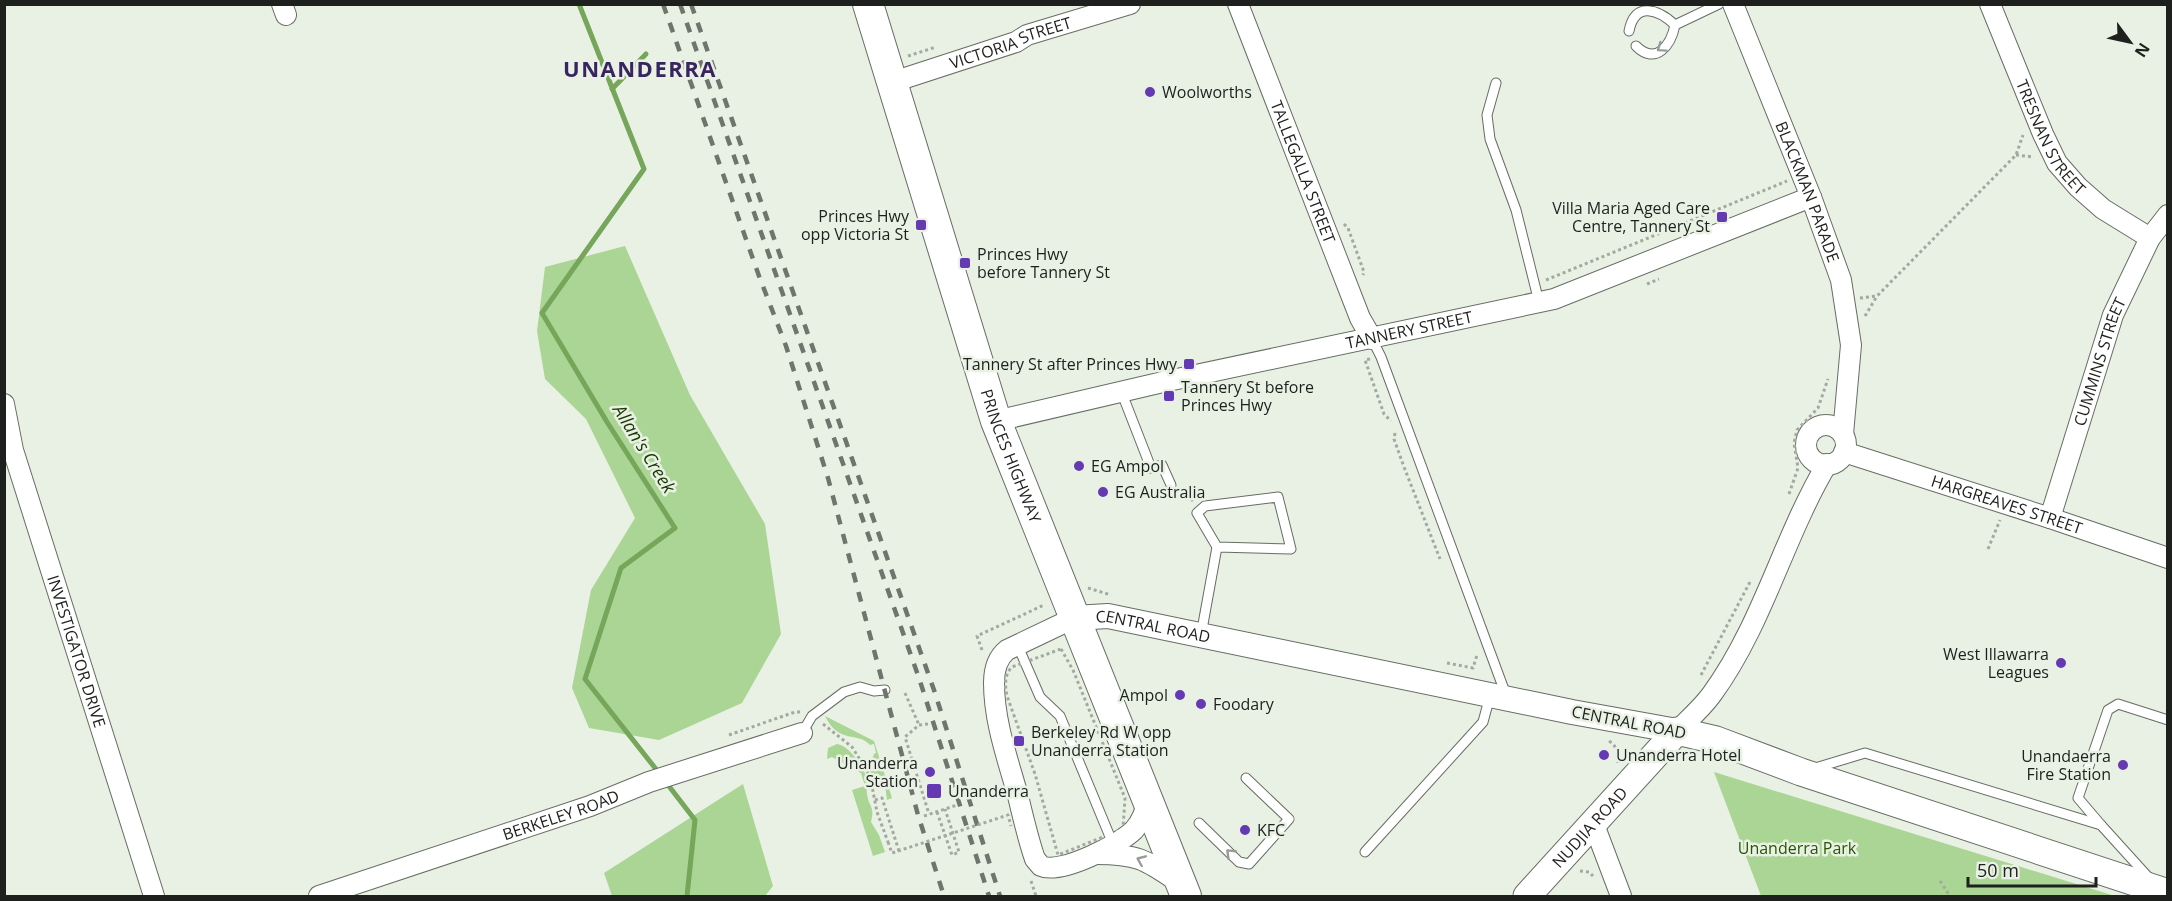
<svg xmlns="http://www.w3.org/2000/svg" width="2172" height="901" viewBox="0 0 2172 901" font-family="'Open Sans',sans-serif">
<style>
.green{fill:#abd594}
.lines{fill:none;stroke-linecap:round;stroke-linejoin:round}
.stream{stroke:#75a659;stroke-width:5}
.service-casing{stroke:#666d63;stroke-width:11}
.minor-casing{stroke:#666d63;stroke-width:22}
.tertiary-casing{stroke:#666d63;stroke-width:26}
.secondary-casing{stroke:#666d63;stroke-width:29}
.primary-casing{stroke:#666d63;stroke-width:32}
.path{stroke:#a3a9a0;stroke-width:3;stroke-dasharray:3 3;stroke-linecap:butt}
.service{stroke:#fff;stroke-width:9}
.minor{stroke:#fff;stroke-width:20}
.tertiary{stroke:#fff;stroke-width:24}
.secondary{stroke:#fff;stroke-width:27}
.primary{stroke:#fff;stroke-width:30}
.rail{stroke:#6f746d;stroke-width:4.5;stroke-dasharray:10 10;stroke-linecap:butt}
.path-bridge{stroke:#a3a9a0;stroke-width:3;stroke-dasharray:3 3;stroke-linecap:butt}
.oneway{stroke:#999b99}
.poi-dot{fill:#6539b1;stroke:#e9f1e5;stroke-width:2}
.labels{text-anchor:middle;stroke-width:5;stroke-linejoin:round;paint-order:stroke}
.street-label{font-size:16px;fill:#1d201c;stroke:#e9f1e5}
.poi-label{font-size:16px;fill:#1d201c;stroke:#e9f1e5;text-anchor:start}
.park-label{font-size:16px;fill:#2a5600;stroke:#e9f1e5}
.water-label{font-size:18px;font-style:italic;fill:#193800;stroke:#e9f1e5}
.district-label{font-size:22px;font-weight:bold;letter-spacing:1.5px;fill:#38255f;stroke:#e9f1e5}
</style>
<rect width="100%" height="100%" fill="#e9f1e5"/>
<!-- green -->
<g class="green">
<polygon points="625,246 690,395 765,524 781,634 742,703 659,740 589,728 572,688 591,590 635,518 586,419 545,379 537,331 545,267"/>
<path d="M 825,716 L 874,741 L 892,798 L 887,800 L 885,785 L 870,772 L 870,765 L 874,754 L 876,753 L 874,744 L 870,745 C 858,731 839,745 825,716 Z"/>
<path d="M 837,744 C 849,745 864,768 867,779 C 868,784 866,789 867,794 C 869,808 875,805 871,822 L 879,835 L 885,852 L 873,856 L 852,790 L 865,786 L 861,773 L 832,757 L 827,759 L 828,748 Z"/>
<polygon points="1714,772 2115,896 1761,896"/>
<polygon points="743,784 773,886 765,896 612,896 604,873"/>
</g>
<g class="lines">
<!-- stream -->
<g class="stream">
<polyline points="579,4 644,169 542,313 607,422 675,528 621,568 585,679 659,773"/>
<polyline points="612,89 646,54"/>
<polyline points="665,781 695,820 687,896"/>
</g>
<!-- service casing -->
<g class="service-casing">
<g id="service">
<polyline points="1675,25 1719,4"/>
<path d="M 1629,31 C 1635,1 1658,9 1675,25"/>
<path d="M 1636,46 C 1656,66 1671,45 1675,25"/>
<polyline points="1496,83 1487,115 1490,139 1516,210 1539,302"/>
<polyline points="1372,339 1381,357 1506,695"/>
<polyline points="1121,391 1151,468 1162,465 1171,485"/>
<polyline points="1201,635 1217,547 1197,513 1205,506 1278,497 1291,549 1217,547"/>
<polyline points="1017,644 1040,697 1060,716 1113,844"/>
<polyline points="802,733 812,716 844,692 860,687 874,691 885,690"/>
<polyline points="1812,769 1865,753 2101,825 2149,878"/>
<polyline points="1199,823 1239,862 1249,864 1289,819 1246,778"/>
<polyline points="2101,825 2078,798 2108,710 2118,704 2168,720"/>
<polyline points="1365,852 1483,722 1490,696"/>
</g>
</g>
<!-- minor casing -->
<g class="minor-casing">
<g id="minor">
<polyline points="282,4 286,15"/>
<path id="s1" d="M 1238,4 L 1360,318 L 1372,339"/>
<path id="s2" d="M 1733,4 L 1811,197 L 1841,280 L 1851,345 L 1843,434"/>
<path id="s3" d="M 1990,4 L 2043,134 L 2057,163 L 2078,187 L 2103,209 L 2150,238"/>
<path id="s4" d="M 893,82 L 1016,42 L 1027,35 L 1130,4"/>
<path id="s5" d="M 4,404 L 13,450 L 154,896"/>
<path id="s6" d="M 996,421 L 1163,382 L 1554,299 L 1811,197"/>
<circle cx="1826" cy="445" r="20"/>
<path id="s7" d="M 1844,452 L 2050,518 L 2168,558"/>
<path id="s8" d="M 2050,518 L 2113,315 L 2150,238 L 2168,215"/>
<path d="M 1074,618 L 1007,650 C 997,658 994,670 994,683 C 994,722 1008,760 1018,796 C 1023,817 1028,839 1035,859 L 1041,866 C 1061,875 1120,844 1134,830 C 1142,821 1145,811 1148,801"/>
<path d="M 1677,731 C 1689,719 1702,708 1712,694 C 1763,624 1783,538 1827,464"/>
<polyline points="1593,822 1621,896"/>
<path d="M 1096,854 C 1139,854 1146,860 1181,884"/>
<path id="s9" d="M 319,896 L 590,806 L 649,782 L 802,733"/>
</g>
</g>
<!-- tertiary casing -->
<g class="tertiary-casing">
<g id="tertiary">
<path id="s10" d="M 1074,618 L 1108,616 L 1572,712 L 1677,731"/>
</g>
</g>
<!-- secondary casing -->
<g class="secondary-casing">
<g id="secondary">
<path id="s11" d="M 1527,896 L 1677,731 L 1716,740 L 1801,772 L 2168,893"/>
</g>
</g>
<!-- primary casing -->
<g class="primary-casing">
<g id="primary">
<path id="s12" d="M 868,4 L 996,421 L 1186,896"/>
</g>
</g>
<!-- path -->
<g class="path">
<polyline points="908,56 936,47"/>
<polyline points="2016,155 2034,157"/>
<polyline points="1344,224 1348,228 1364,272 1363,275"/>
<polyline points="1546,280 1787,181"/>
<polyline points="1647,284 1659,279"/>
<polyline points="1860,298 1877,296 2016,155 2023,135"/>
<polyline points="1865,316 1877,296"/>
<polyline points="1370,359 1365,360 1384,414 1391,421"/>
<polyline points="1395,433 1394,439 1404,467 1440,559"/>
<polyline points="1183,491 1193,501"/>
<polyline points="1789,494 1798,468 1794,443 1797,430 1818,408 1828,379"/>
<polyline points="1988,549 2000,520"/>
<polyline points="1088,588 1111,595"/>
<path d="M 1061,649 L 1073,670 L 1125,798 L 1123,829 L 1058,855 L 1035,774 L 1007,696 C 1005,686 1004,675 1012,667 Z"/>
<polyline points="982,650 977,636 1044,605"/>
<polyline points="1447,663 1473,668 1477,655"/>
<polyline points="1701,675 1751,580"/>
<polyline points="905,693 919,725"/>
<polyline points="823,724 852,747 866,769 871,781 877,812 888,842"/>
<polyline points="928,724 919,725 905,737 929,814"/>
<polyline points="729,735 795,712 802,712"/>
<path d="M 1609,741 C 1618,747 1618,753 1618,763"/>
<polyline points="875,800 882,798 899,851"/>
<polyline points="937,812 952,855 959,852 945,809"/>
<polyline points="924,816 957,805"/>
<polyline points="1580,871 1589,872 1593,876"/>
<polyline points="1031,881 1036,896"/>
<polyline points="1940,881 1950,896"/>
</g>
<!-- service -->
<use href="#service" class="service"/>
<!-- minor -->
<use href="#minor" class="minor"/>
<!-- tertiary -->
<use href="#tertiary" class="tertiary"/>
<!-- secondary -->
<use href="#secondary" class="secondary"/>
<!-- primary -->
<use href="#primary" class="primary"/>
<!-- rail -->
<g class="rail">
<polyline points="663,4 759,276 786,346 828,478 918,815 944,896"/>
<polyline points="680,4 919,678 989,896"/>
<polyline points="691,4 934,690 1000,896"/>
</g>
<!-- path-bridge -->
<polyline class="path-bridge" points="888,842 892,853 1008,815 1011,826"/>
</g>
<!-- one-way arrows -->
<defs><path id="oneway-chevron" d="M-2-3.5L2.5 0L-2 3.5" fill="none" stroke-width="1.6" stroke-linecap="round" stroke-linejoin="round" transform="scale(1.5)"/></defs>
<g class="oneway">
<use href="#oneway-chevron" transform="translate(1661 48) rotate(145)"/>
<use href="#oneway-chevron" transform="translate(1230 853) rotate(-136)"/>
<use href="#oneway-chevron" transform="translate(1141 860) rotate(-157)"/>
</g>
<!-- markers -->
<g class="poi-dot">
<circle cx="1150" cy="92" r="6"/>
<rect x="1716" y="211" width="12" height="12" rx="3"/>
<rect x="915" y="219" width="12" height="12" rx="3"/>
<rect x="959" y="257" width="12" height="12" rx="3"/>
<rect x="1183" y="358" width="12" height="12" rx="3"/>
<rect x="1163" y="390" width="12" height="12" rx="3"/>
<circle cx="1079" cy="466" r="6"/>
<circle cx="1103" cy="492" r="6"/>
<circle cx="2061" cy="663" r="6"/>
<circle cx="1180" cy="695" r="6"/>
<circle cx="1201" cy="704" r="6"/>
<rect x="1013" y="735" width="12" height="12" rx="3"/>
<circle cx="1604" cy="755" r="6"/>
<circle cx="2123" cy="765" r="6"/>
<circle cx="930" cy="772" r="6"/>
<rect x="926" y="783" width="16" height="16" rx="3"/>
<circle cx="1245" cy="830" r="6"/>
</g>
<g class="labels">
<!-- street labels -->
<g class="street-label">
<text dy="6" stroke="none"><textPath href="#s4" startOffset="124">VICTORIA STREET</textPath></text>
<text dy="6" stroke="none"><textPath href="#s3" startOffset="147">TRESNAN STREET</textPath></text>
<text dy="6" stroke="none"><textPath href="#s1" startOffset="180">TALLEGALLA STREET</textPath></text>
<text dy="6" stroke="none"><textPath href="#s2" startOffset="202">BLACKMAN PARADE</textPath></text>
<text dy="6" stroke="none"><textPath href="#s6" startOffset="423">TANNERY STREET</textPath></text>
<text dy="6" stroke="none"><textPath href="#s8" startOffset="164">CUMMINS STREET</textPath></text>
<text dy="6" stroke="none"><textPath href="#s12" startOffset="474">PRINCES HIGHWAY</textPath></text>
<text dy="6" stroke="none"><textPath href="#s7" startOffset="171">HARGREAVES STREET</textPath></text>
<text dy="6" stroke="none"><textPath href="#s10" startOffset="80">CENTRAL ROAD</textPath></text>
<text dy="6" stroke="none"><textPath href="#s5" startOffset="258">INVESTIGATOR DRIVE</textPath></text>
<text transform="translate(1629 722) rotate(11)" y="6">CENTRAL ROAD</text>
<text dy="6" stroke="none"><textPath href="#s9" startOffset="255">BERKELEY ROAD</textPath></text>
<text dy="6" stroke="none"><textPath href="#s11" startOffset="93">NUDJIA ROAD</textPath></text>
</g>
<!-- poi labels -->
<g class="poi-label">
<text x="1162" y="98">Woolworths</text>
<text x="1710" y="214" text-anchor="end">Villa Maria Aged Care<tspan x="1710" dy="18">Centre, Tannery St</tspan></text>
<text x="909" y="222" text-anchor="end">Princes Hwy<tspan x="909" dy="18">opp Victoria St</tspan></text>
<text x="977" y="260">Princes Hwy<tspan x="977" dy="18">before Tannery St</tspan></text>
<text x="1177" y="370" text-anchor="end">Tannery St after Princes Hwy</text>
<text x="1181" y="393">Tannery St before<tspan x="1181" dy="18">Princes Hwy</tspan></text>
<text x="1091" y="472">EG Ampol</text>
<text x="1115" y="498">EG Australia</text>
<text x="2049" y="660" text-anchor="end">West Illawarra<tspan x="2049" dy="18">Leagues</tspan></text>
<text x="1168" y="701" text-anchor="end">Ampol</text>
<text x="1213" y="710">Foodary</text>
<text x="1031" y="738">Berkeley Rd W opp<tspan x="1031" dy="18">Unanderra Station</tspan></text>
<text x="1616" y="761">Unanderra Hotel</text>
<text x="2111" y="762" text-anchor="end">Unandaerra<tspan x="2111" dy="18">Fire Station</tspan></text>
<text x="918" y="769" text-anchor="end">Unanderra<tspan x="918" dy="18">Station</tspan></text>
<text x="948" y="797">Unanderra</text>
<text x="1257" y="836">KFC</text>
</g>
<!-- park labels -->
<g class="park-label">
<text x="1797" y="854">Unanderra Park</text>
</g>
<!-- water labels -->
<g class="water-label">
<text transform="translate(644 449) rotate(58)" y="6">Allan's Creek</text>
</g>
<!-- district labels -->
<g class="district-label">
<text x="640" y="77">UNANDERRA</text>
</g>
</g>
<!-- border -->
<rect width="2172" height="901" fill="none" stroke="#1d201c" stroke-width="12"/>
<!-- north arrow -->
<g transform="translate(2130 42) rotate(123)" stroke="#e9f1e5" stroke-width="4.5" paint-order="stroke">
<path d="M0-4.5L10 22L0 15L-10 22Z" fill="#1d201c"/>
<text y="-9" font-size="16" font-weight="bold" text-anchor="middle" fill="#1d201c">N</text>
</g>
<!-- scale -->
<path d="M1968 877v9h128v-9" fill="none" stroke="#1d201c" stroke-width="3"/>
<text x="1977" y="877" font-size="18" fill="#1d201c" stroke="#e9f1e5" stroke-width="4.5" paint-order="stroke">50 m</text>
</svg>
